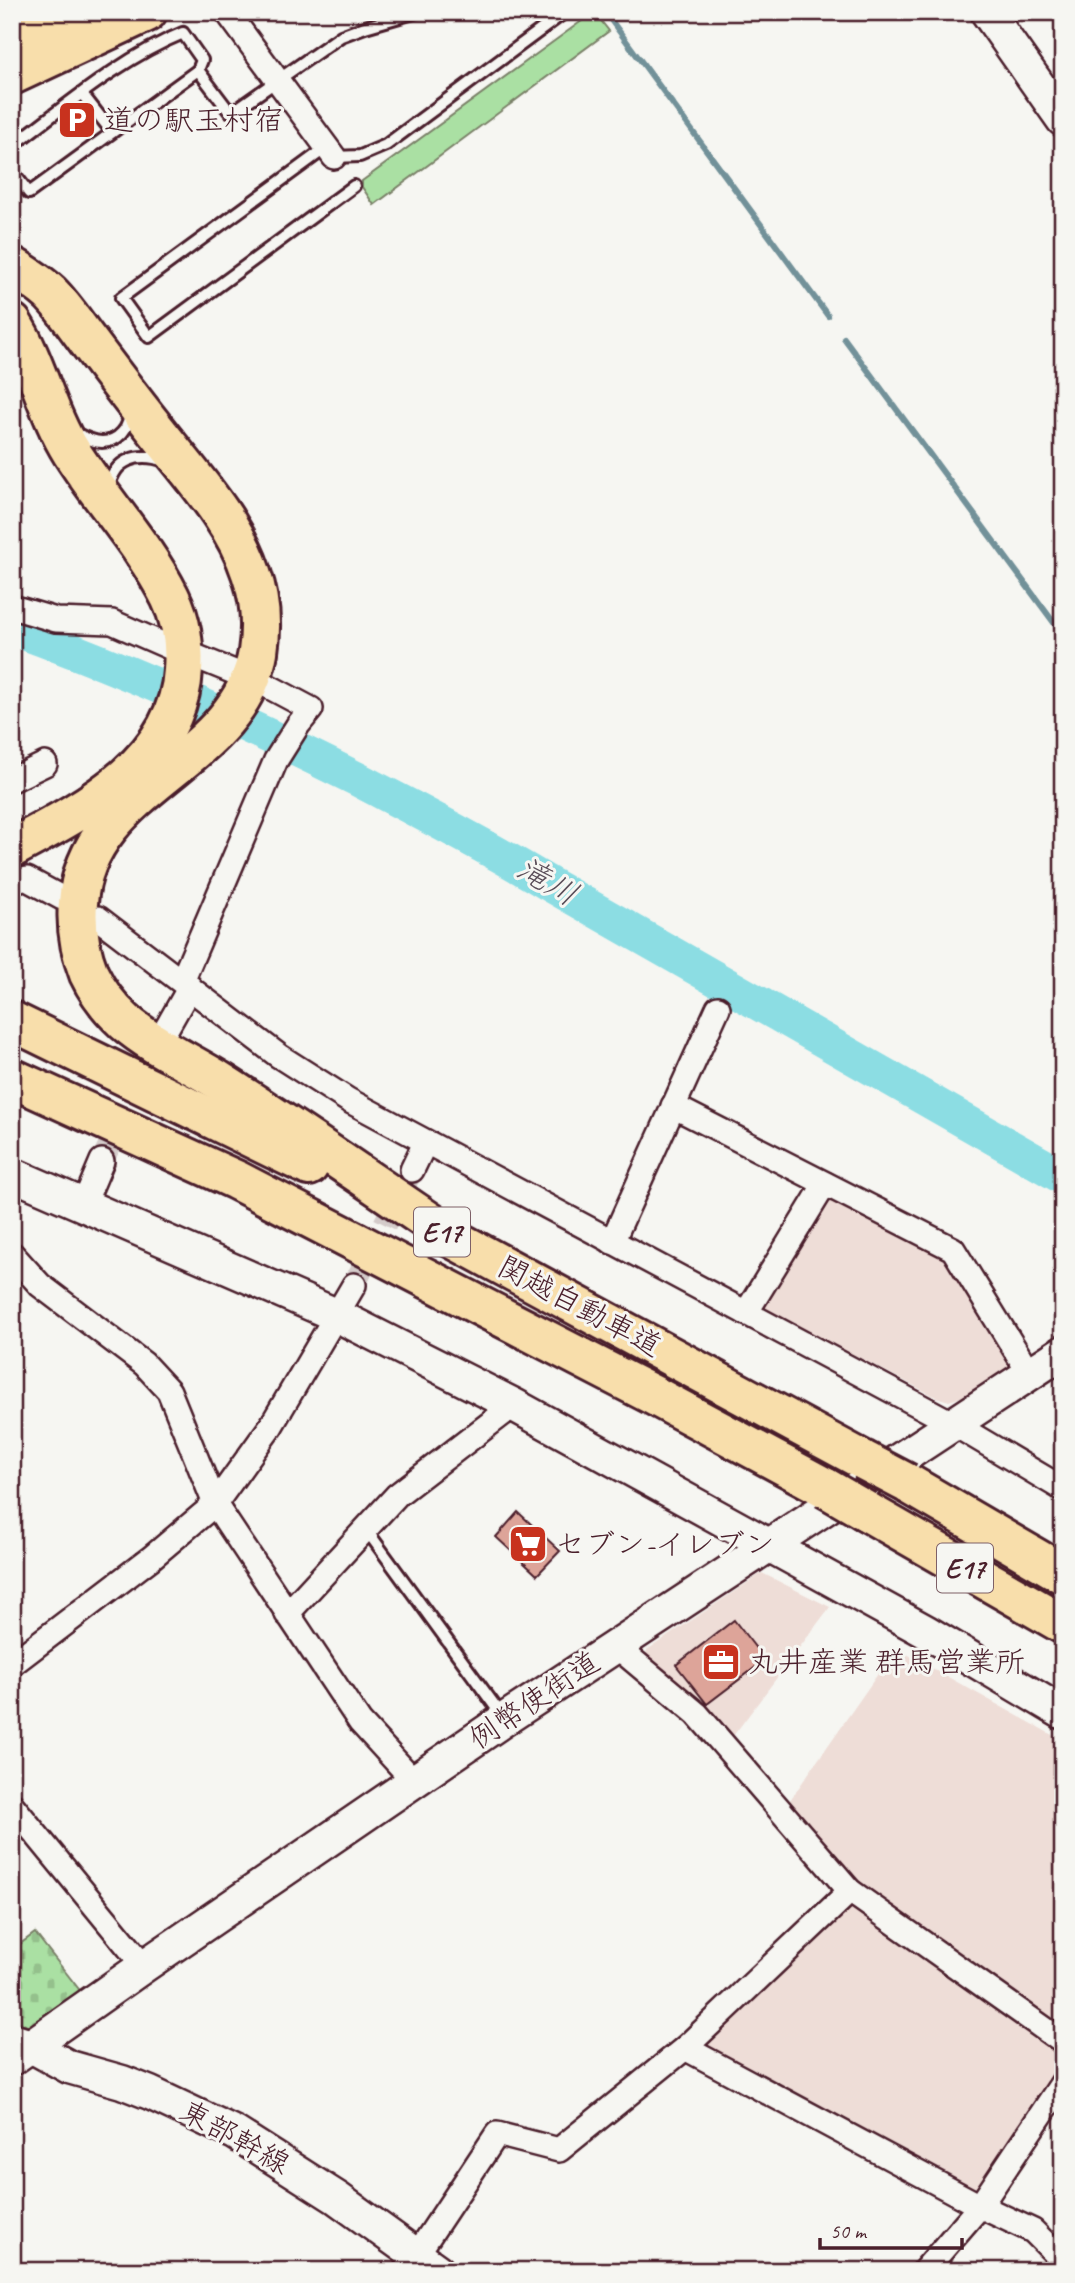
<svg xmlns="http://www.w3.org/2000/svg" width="1075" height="2283" viewBox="0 0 1075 2283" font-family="Caveat,'Klee One',sans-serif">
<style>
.built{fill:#eeddd7}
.grass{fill:#aae0a3;stroke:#7a8067;stroke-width:2}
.cemetery{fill:url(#cemetery-stones);stroke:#7a8067;stroke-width:2}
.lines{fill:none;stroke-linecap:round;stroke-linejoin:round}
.stream{stroke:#729199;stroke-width:6}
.river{stroke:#8cdde3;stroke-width:35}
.building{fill:#dda499;stroke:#4a1f2b;stroke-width:2}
.street-tunnel{stroke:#d4cbca;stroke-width:23;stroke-dasharray:23 11;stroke-linecap:butt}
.lane-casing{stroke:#4a1f2b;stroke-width:16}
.street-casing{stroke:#4a1f2b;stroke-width:28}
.secondary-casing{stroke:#4a1f2b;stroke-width:37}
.highway-casing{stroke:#4a1f2b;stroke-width:44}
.lane{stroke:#f6f6f2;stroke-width:10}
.street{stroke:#f6f6f2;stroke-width:23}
.secondary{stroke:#f6f6f2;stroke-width:32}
.highway{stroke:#f8deab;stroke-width:38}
.highway-bridge-casing{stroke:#4a1f2b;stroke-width:44;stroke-linecap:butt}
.highway-bridge{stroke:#f8deab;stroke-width:38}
.labels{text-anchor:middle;stroke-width:6;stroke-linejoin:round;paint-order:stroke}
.shield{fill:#f6f6f2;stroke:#7e6067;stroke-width:2}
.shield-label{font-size:28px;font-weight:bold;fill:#4a1f2b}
.poi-label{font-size:30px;fill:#4a1f2b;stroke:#f6f6f2;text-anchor:start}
.street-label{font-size:30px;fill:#4a1f2b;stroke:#f6f6f2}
.water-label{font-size:32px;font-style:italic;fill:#5a4e59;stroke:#f6f6f2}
</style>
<defs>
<pattern id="cemetery-stones" width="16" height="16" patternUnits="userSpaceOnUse" patternTransform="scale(1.75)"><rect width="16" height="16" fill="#aae0a3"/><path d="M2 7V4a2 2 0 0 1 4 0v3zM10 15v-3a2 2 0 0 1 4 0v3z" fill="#94c08c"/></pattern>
</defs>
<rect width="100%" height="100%" fill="#f6f6f2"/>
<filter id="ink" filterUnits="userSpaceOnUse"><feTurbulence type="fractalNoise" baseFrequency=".0143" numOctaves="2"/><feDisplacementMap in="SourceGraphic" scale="14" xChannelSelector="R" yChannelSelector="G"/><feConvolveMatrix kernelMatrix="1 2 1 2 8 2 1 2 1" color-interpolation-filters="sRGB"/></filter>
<g filter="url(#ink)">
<!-- built -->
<g class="built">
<polygon points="832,1193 949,1254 1018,1363 968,1395 949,1401 936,1397 759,1306"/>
<polygon points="762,1573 830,1607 730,1740 646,1655 647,1650"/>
<polygon points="896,1648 1063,1741 1063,2033 857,1887 788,1803"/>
<polygon points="852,1906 1060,2053 1063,2071 980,2192 975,2192 705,2046 703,2038 845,1908"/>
</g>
<!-- grass -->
<polygon class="grass" points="594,12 609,31 374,205 362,187 362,181"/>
<!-- cemetery -->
<polygon class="cemetery" points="35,1933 85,1997 34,2030 12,2018 12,1950"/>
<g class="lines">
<!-- stream -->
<g class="stream">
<polyline points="605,12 828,316"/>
<polyline points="844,338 1063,635"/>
</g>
<!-- river -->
<path class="river" d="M 12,628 C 131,671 246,723 359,780 C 422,813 485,845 546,882 L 1063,1177"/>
</g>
<!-- building -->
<g class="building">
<polygon points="518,1512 560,1551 537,1575 496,1537"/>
<polygon points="734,1620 765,1660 707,1704 676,1665"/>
</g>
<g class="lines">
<!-- street-tunnel -->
<g class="street-tunnel">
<polyline points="102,1161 162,1037"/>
<polyline points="354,1285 412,1170"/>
</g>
<!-- lane casing -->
<g class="lane-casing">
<g id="lane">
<polyline points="198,70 229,111 238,108 341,36 365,27 417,12"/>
<polyline points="83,95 112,132"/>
<path d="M 12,146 C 66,106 121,58 183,33 L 202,60 L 198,70 L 29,193 L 12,171"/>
<polyline points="327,147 121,298 149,337 354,186"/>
<polyline points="334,157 360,156 386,145 565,12"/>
<path d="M 75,433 C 83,437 92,442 102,442 C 118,442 131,427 129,412"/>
<path d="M 109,488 C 114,458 139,452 165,461"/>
<polyline points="365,1528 503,1717"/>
</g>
</g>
<!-- street casing -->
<g class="street-casing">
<g id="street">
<polyline points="227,12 334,157"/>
<polyline points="12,607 56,620 112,622 169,647"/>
<polyline points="197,657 234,672"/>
<polyline points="12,780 45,764"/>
<polyline points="27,879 62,898"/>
<polyline points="98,918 279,1056 348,1100 952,1423 1063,1489"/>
<polyline points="182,981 276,760 298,725 311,709 264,684"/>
<polyline points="165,1031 190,987"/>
<polyline points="673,1106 953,1249 1030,1374"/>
<polyline points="412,1170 425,1143"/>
<polyline points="83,1206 102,1161"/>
<polyline points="612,1242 718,1008"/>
<polyline points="12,1254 40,1285 144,1364 169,1391 215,1504 360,1722 414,1781"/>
<polyline points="746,1313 825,1184"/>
<polyline points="287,1614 397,1495 514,1405"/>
<polyline points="616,1646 697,1714 850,1891 1063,2042"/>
<polyline points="12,1664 151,1558 215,1504 271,1426 354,1285"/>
<polyline points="12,1805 144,1966"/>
<polyline points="685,2048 980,2206 1033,2231 1063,2261"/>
<polyline points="406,2271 497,2134 559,2150 685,2048 850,1891"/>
<polyline points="924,2271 980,2206 1063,2082"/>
</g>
</g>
<!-- secondary casing -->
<g class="secondary-casing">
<g id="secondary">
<polyline points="987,12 1063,120"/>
<polyline points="12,1174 336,1315 514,1405 925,1631 1063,1713"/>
<polyline points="15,2041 31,2046 69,2067 122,2082 150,2093 235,2133 337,2198 438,2271"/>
<polyline points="12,2059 144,1966 505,1719 1063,1352"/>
</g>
</g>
<!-- highway casing -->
<g class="highway-casing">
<g id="highway">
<polyline points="12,39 72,12"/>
<polyline points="12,75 147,12"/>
<path d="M 12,266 C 25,274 39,283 50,293 C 64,307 75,324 87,340 C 111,372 135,404 160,435 C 193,477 234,521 251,573 C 260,598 262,626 258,652 C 239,766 86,784 78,903 C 76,927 80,951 89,974 C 97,991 111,1009 125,1022 C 153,1046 189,1062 221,1082 C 301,1133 379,1188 458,1241"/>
<path d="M 12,323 C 38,364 46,412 72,453 C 103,502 144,545 170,597 C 181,619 185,646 183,670 C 178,762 85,809 12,848"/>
<polyline points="12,1021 309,1166"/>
<polyline points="12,1078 236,1180 653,1395 826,1488"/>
<polyline points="435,1229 863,1460"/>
<polyline points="907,1483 1063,1574"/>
<polyline points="866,1511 1063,1624"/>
</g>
</g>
<!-- lane -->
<use href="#lane" class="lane"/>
<!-- street -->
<use href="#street" class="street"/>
<!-- secondary -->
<use href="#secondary" class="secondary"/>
<!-- highway -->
<use href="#highway" class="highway"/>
<!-- highway-bridge casing -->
<g class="highway-bridge-casing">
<g id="highway-bridge">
<polyline points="863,1460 907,1483"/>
<polyline points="826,1488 866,1511"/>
</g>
</g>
<!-- highway-bridge -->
<use href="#highway-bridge" class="highway-bridge"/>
</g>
</g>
<!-- icons -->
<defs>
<g id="parking-square" transform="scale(2.0125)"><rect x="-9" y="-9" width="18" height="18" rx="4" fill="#c8321e" stroke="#f6f6f2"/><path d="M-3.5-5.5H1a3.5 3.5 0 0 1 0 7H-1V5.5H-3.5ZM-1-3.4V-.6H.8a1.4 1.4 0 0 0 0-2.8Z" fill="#fff"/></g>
<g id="supermarket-square" transform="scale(2.0125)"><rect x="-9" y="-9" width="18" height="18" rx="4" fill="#c8321e" stroke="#f6f6f2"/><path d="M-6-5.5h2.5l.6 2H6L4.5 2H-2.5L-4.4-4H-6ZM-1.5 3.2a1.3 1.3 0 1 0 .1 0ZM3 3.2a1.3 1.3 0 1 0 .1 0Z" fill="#fff"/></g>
<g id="office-square" transform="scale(2.0125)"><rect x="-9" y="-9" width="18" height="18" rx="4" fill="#c8321e" stroke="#f6f6f2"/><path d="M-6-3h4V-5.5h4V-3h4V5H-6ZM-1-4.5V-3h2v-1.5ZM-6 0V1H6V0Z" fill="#fff"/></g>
</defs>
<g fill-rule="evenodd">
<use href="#parking-square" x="77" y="120"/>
<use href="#supermarket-square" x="528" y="1544"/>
<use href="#office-square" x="721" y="1662"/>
</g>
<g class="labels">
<!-- shield labels -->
<g class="shield">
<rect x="414" y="1207.5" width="56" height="49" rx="5"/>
<rect x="937" y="1543.5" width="56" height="49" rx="5"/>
</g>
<g class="shield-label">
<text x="442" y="1242">E17</text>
<text x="965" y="1578">E17</text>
</g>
<!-- poi labels -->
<g class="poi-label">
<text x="104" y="130">道の駅玉村宿</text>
<text x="555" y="1554">セブン-イレブン</text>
<text x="748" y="1672">丸井産業 群馬営業所</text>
</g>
<!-- street labels -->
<g class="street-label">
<text transform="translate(580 1306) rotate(28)" y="10">関越自動車道</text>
<text transform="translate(534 1700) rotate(-34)" y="10">例幣使街道</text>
<text transform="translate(235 2137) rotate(29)" y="10">東部幹線</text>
</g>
<!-- water labels -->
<g class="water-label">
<text transform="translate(548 881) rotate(30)" y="11">滝川</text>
</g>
</g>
<!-- margin -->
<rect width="1075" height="2283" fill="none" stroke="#f6f6f2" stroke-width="42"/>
<rect x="21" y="21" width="1033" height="2241" fill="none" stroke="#4a1f2b" stroke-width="2.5" filter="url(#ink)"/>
<!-- scale -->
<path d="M820 2238v10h142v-10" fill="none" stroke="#4a1f2b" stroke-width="3.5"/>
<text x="830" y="2238" font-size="21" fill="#4a1f2b" stroke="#f6f6f2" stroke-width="5" paint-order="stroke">50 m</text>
</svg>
